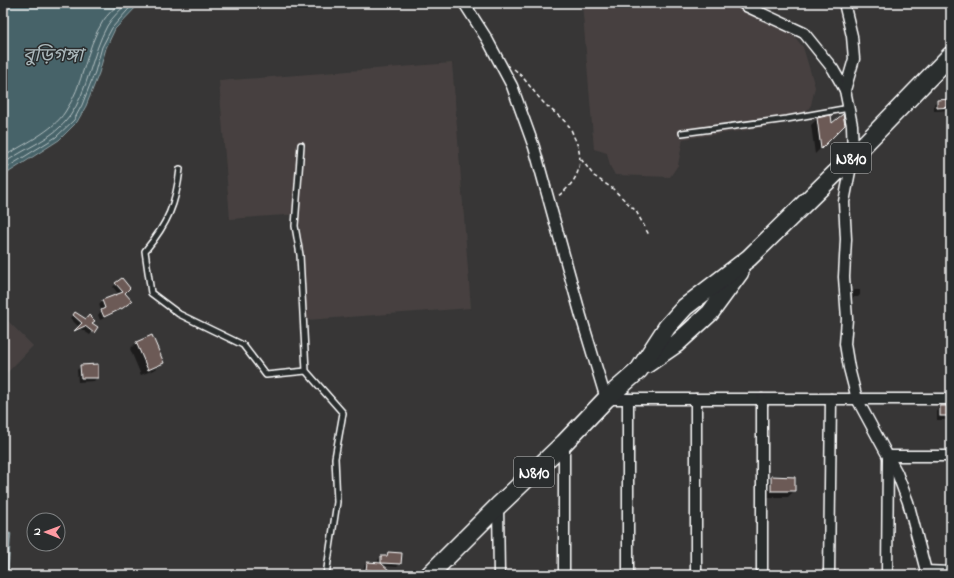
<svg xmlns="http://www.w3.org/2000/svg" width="954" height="578" viewBox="0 0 954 578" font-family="'Indie Flower','Noto Sans Bengali',sans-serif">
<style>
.built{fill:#474140}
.water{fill:#466369;stroke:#90a1a5}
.shadow{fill:#0007}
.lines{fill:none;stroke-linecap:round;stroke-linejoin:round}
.shore{stroke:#b5c1c3;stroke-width:1}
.stream{stroke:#90a1a5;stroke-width:2.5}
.building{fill:#6c5a56;stroke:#fff}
.service-casing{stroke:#fff;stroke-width:8}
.minor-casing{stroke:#fff;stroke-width:13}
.trunk-casing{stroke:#fff;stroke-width:20}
.path{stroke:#fff;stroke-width:1.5;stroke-dasharray:4 3;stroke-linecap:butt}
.service{stroke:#2a2d2e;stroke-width:5}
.minor{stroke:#2a2d2e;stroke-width:10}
.trunk{stroke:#2a2d2e;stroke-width:17}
.labels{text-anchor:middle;stroke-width:3;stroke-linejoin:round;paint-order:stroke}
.shield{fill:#2a2d2e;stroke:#bfc0c0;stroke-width:1}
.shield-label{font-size:17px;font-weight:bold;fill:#fff}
.water-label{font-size:19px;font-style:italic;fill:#acb9bc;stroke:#2a2d2e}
</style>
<rect width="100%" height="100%" fill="#373636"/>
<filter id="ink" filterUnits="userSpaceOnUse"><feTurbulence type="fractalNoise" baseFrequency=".025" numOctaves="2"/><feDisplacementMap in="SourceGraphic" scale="8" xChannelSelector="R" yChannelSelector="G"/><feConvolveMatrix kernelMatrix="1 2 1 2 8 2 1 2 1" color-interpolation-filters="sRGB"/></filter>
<g filter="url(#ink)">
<!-- built -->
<g class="built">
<polygon points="582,3 743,3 747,13 789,30 803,47 815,87 811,105 801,120 749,130 683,139 678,165 670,177 615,175 610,166 607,153 594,149"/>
<polygon points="452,63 471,308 307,320 299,214 230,219 219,81"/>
<polygon points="3,316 33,346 3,377"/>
</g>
<!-- water -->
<polygon class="water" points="3,3 140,3 115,29 106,48 99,73 86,106 77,122 59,140 3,176"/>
<!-- shadow -->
<g class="shadow">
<polygon points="783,3 794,3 784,5"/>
<polygon points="951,100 951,110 934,111 934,104 937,101"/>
<polygon points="817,119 831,125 844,125 815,154 811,125"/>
<polygon points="121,279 127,304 118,311 100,320 98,315 101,311 99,304 102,301 119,295 113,287"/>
<polygon points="855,290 860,290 860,295 858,297 853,297 853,291"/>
<polygon points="76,313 86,320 94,321 91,324 96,327 90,335 81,329 75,332 79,327 70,318"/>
<polygon points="151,336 162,363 156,369 141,375 130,349 136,343"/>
<polygon points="81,366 97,377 94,381 78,382 77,370"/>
<polygon points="941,406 951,406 951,417 949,420 937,420 937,410"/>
<polygon points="771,477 794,491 788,497 765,497 765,483"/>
<polygon points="388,553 400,564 397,567 382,566 390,572 387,575 357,575 361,571 364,571 364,566 367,563 379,564 378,560 381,557 385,557"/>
</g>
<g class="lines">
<!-- shore -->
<g class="shore">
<path d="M 3,157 C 22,145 53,131 65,112 C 84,85 85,49 103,21 C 107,15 114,9 119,3"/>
<path d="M 3,164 C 24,148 54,139 70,116 C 88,91 92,53 107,26 C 112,17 121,10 127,3"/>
<polyline points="3,170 56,137 74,120 82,105 95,72 102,47 112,28 134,3"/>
</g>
<!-- stream -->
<polyline class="stream" points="3,533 10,534 7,575"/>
</g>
<!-- building -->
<g class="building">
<polygon points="951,99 951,107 937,108 937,100"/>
<polygon points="843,114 845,125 821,149 817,118 831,115 832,123"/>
<polygon points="122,278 130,288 125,293 132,301 123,308 104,317 101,310 105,308 102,300 123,292 115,283"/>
<polygon points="75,312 86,319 89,315 95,321 92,323 98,327 94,333 85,326 74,331 82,323 73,315"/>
<polygon points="152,335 164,363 148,370 136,342"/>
<polygon points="98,364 98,378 81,378 80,365"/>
<rect x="940" y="406" width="11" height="10"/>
<polygon points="771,476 795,477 795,491 771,491"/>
<polygon points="388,552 402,553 401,564 381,563 381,556 387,556"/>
<polygon points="367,562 381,563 391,572 366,570"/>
</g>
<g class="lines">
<!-- service casing -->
<g class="service-casing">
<g id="service">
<polyline points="682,133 787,119 849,108"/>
<polyline points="301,145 295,226 300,255 306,371 343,413 335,458 337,502 326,575"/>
<path d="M 180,169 C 176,204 168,223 145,251 L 151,293 L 179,314 L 243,345 L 266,375 L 306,371"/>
</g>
</g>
<!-- minor casing -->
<g class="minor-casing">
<g id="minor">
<polyline points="464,3 487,39 512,86 534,147 581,316 606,399 951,399"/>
<polyline points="742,3 746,6 804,33 833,69 845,90"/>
<polyline points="844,3 852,36 854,59 845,90 852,125 853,156 844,202 846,239 844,277 847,319 845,344 849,368 857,399 897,473 908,502 927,575"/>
<polyline points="696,399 696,575"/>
<polyline points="498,506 499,575"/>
<polyline points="926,571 951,572"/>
<polyline points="564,575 564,443"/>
<polyline points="628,575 628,399"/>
<polyline points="762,575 762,399"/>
<polyline points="829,575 831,399"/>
<polyline points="887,575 888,456 951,456"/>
</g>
</g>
<!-- trunk casing -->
<g class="trunk-casing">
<g id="trunk">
<polyline points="647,364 676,344 710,313 740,272"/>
<polyline points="429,575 498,506 564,443 606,399 639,370 667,327 685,307 749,258 853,156 951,55"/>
</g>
</g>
<!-- path -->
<g class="path">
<path d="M 514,69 C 525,78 532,90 542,101 C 550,110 562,117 569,126 C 571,129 573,134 574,137 C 586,161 579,181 558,196"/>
<polyline points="581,159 594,176 612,188 636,211 649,235"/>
</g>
<!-- service -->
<use href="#service" class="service"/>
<!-- minor -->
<use href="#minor" class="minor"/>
<!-- trunk -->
<use href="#trunk" class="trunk"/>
</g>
</g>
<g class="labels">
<!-- shield labels -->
<g class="shield">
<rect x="831" y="143" width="40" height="30" rx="3"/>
<rect x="514" y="457" width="40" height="30" rx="3"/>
</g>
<g class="shield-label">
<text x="851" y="164">N810</text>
<text x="534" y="478">N810</text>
</g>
<!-- water labels -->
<g class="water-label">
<text x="53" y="61">বুড়িগঙ্গা</text>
</g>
</g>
<!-- margin -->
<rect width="954" height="578" fill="none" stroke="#2a2d2e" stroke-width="16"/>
<rect x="8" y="8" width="938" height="562" fill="none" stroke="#fff" stroke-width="1.5" filter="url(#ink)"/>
<!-- north arrow -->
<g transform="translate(46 532) rotate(271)"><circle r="19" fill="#2a2d2e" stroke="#7f8182"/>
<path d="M0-3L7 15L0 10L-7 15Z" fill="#ff9aa2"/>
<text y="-6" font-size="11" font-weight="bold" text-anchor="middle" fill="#ffffff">N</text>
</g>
</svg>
